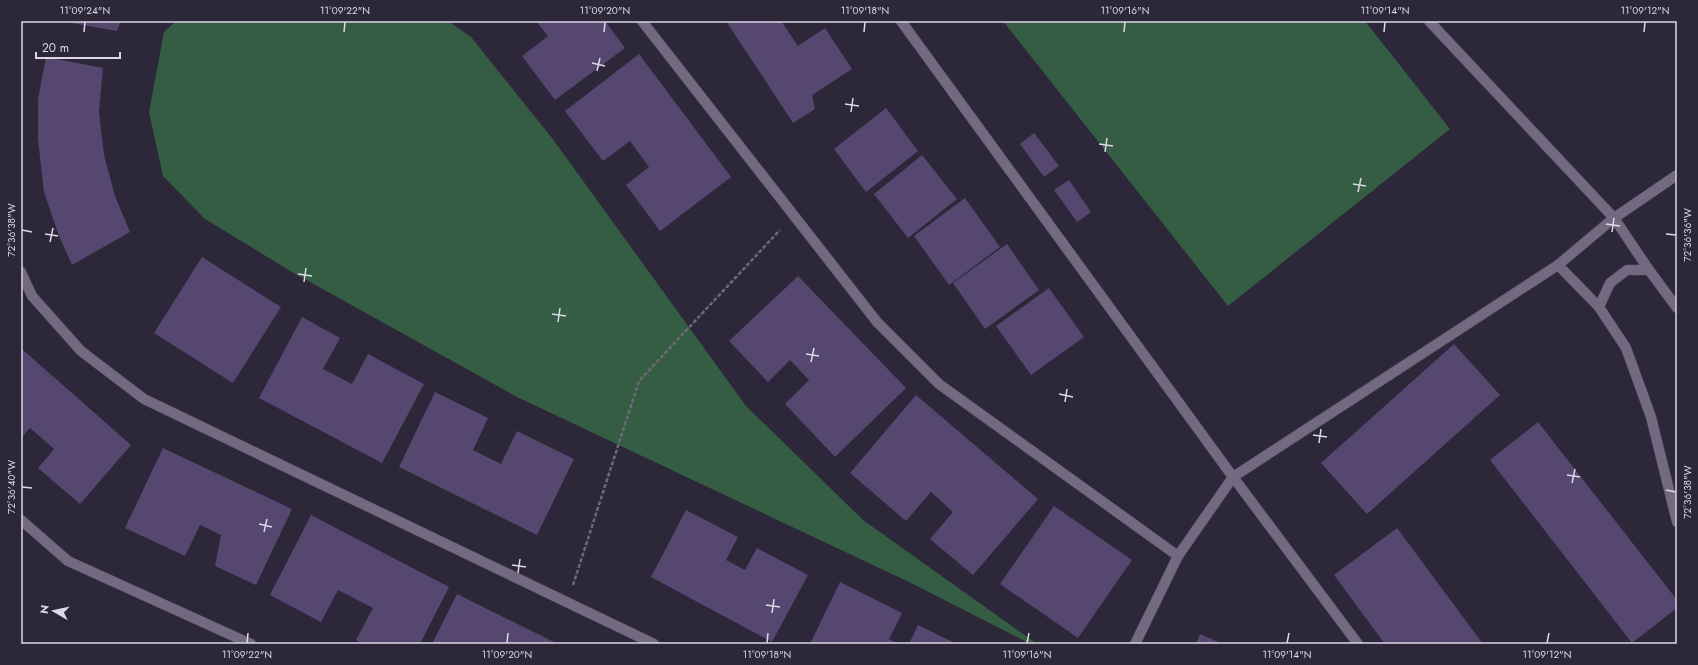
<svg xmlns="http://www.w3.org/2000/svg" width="1698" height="665" font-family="Jost,sans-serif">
<rect width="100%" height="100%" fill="#2d273a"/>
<g fill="#355d44">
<path d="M176,21H448L471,37L552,138L746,406L863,520L1037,644H1031L909,582L517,397L292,272L205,219L163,176L149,112L164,32Z"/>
<path d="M1003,21H1365L1450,129L1228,306Z"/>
</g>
<g fill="#55476f">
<path d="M60,21H121L117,31Z"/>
<path d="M536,21H605L625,48L555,100L522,56L548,36Z"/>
<path d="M726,21H781L798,46L825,28L852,69L812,95L815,109L793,123Z"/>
<path d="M639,54L731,177L660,231L626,185L649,167L630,141L603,161L565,111Z"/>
<path d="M46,57L103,68L99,112L104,155L115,196L130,232L72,265L59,236L44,192L38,139V99Z"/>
<path d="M886,108L918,151L866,192L834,149Z"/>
<path d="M1034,133L1059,166L1044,177L1020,144Z"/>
<path d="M922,155L957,199L908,238L874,194Z"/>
<path d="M1069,180L1091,212L1077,222L1054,190Z"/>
<path d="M965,198L1000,247L949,285L914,236Z"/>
<path d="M1007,244L1039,290L985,329L953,283Z"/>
<path d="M202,257L281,307L233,383L154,333Z"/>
<path d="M798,276L906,388L835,457L785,404L809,380L790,360L768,382L729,341Z"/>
<path d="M1049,288L1084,337L1031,375L996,326Z"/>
<path d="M302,317L340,338L323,369L352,384L368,354L424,384L382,463L259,398Z"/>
<path d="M1454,344L1500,395L1367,514L1321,463Z"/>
<path d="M23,350L131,445L80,504L38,468L54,449L30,428L21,438V353Z"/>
<path d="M435,392L488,418L473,450L501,464L517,431L574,459L537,535L399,467Z"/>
<path d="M916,395L1038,499L973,575L930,539L953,512L931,492L906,521L850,473Z"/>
<path d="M1538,422L1677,600V608L1632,643L1490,460Z"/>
<path d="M163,448L292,509L256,585L215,566L221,535L200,525L185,556L125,528Z"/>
<path d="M1054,506L1132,560L1078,638L1000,584Z"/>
<path d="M686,510L738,537L726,560L745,570L757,548L808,575L772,642L651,577Z"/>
<path d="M311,515L449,587L420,644H363L356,640L373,608L338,590L321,622L270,595Z"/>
<path d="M1397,528L1483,644H1385L1334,575Z"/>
<path d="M840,582L902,613L889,639L898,644H810Z"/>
<path d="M457,594L558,644H432Z"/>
<path d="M918,625L957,644H909Z"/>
<path d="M1200,634L1223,644H1196Z"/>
</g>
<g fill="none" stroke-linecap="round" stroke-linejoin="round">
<g stroke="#494454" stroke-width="11">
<g id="street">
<path d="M642,21L877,322L939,384L1178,556"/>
<path d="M901,21L1233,477L1358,644"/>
<path d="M1429,21L1614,218L1649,270L1677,308"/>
<path d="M1558,265L1599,307L1626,348L1651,417L1677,522"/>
<path d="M21,272L32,296L81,351L144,399L654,644"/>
<path d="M1599,307L1610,283L1627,270H1649"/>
<path d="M21,520L68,561L251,644"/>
<path d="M1135,644L1178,556L1233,477L1558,265L1614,218L1677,175"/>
</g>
</g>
<path stroke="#6e6979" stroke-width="2.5" stroke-dasharray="4 2" stroke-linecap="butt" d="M573,585L639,381L780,230"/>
<use href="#street" stroke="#716a80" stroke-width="10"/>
</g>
<path fill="none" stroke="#dcd8e5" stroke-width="1.5" d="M84,32L85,22M344,32L345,22M604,32L605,22M864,32L865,22M1124,32L1125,22M1384,32L1385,22M1644,32L1645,22M592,63L605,66M597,71L600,58M845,104L859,106M851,112L853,98M1099,144L1113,146M1105,152L1107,138M1353,184L1366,186M1358,192L1361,178M1606,224L1620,226M22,230L32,232M1612,232L1614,218M45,234L58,236M1666,234L1676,235M50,242L53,228M298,274L312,276M304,282L306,268M552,314L566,316M558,322L560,308M806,354L819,356M811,362L814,348M1059,394L1073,397M1065,402L1067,389M1313,435L1327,437M1319,443L1321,429M1567,475L1580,477M1572,483L1575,469M22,487L32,488M1666,490L1676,492M259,524L272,527M264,532L267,519M512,565L526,567M518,573L520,559M766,605L780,607M772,613L774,599M247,643L248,633M507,643L508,633M767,643L768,633M1027,643L1029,633M1287,643L1289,633M1547,643L1549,633"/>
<rect width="1698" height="665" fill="none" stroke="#2d273a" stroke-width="44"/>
<g transform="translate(54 611) rotate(279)" stroke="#2d273a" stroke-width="3" paint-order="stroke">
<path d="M0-3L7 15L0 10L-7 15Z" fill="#dcd8e5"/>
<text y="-6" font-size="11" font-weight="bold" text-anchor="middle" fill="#dcd8e5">N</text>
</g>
<path d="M36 52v6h84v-6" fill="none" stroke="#dcd8e5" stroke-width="2"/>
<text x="42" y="52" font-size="12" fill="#dcd8e5" stroke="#2d273a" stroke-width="3" paint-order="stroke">20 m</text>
<rect x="22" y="22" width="1654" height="621" fill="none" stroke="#dcd8e5" stroke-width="1.5"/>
<g font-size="10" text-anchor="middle" fill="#dcd8e5">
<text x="85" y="14">11°09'24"N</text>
<text x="345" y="14">11°09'22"N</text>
<text x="605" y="14">11°09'20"N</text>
<text x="865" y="14">11°09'18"N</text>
<text x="1125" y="14">11°09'16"N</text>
<text x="1385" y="14">11°09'14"N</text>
<text x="1645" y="14">11°09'12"N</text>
<text transform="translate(11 230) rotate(-90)" y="4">72°36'38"W</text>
<text transform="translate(1687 235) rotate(-90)" y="4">72°36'36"W</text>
<text transform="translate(11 487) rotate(-90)" y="4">72°36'40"W</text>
<text transform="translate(1687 492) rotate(-90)" y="4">72°36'38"W</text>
<text x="247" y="658">11°09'22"N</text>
<text x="507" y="658">11°09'20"N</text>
<text x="767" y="658">11°09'18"N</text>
<text x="1027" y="658">11°09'16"N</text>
<text x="1287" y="658">11°09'14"N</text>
<text x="1547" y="658">11°09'12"N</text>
</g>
</svg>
